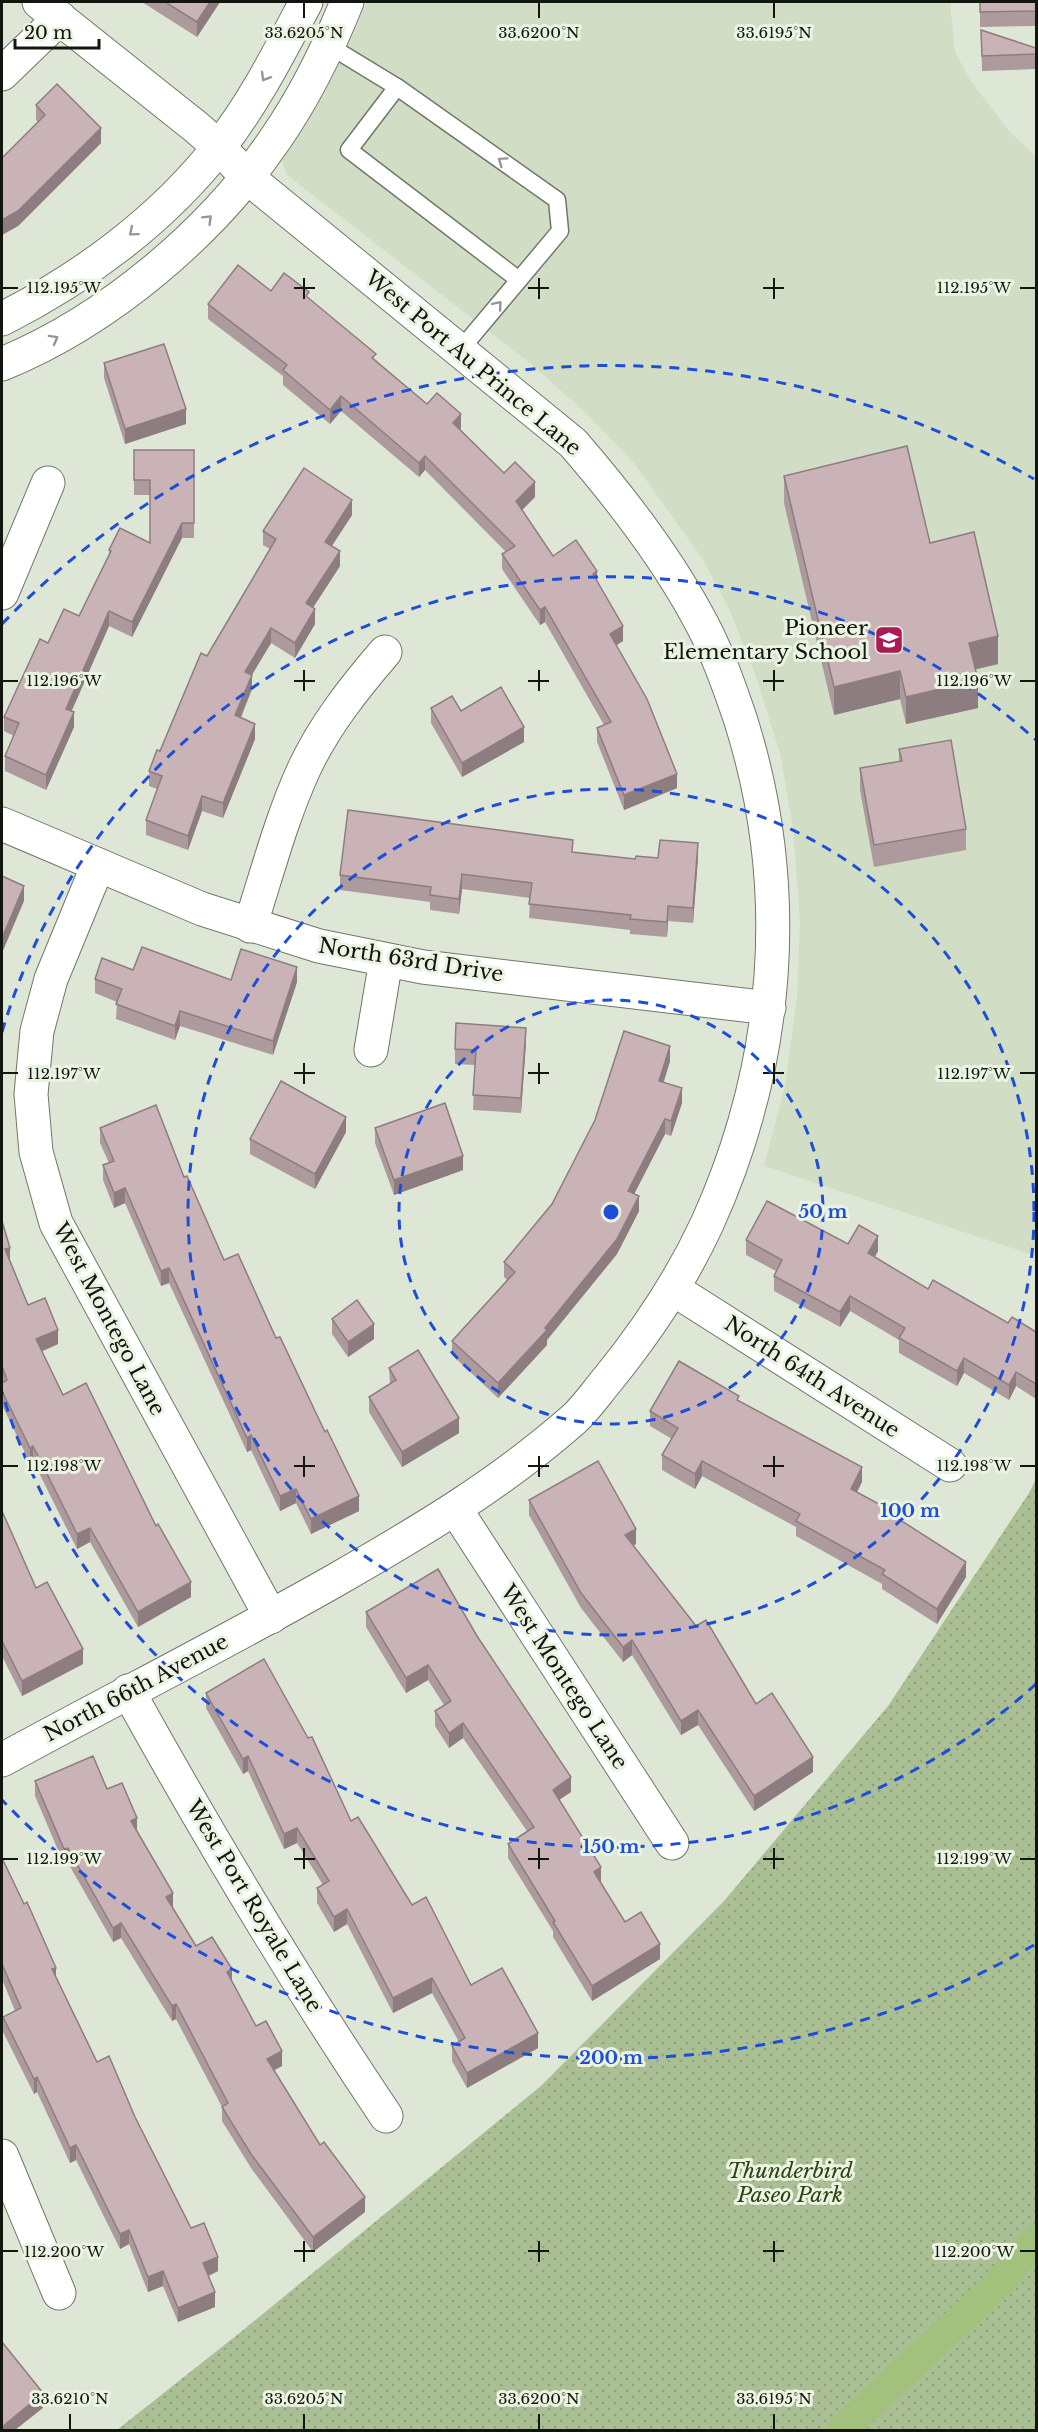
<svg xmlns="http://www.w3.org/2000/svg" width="1038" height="2432" font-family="'Libre Baskerville',serif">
<defs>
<pattern id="grass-dots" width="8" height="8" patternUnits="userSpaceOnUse" patternTransform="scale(1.5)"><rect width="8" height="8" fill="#aabf93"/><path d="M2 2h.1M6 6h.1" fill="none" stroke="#91a37e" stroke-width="1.8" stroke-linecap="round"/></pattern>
</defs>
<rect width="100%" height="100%" fill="#dee7d5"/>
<path fill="#d1ddc4" d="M367,2H950L955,52L970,80L1009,131L1036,157V1256L764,1166L785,1086L797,997L800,921L793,828L780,753L755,674L728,606L702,558L634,463L589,416L531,364L287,175L282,162L283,154L353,35Z"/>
<path fill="url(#grass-dots)" d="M1036,1479V2430H117L242,2331L542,2085L724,1901L888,1706L1029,1493Z"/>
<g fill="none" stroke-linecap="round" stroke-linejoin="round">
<path stroke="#a1c17d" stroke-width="30" d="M842,2430L997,2285L1036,2240"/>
<g stroke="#707868" stroke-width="19">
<g id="service">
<path d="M328,45L397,87L557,200L560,231L461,349"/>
<path d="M397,87L349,150L519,280"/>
</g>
</g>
<g stroke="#707868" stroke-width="35">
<g id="minor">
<path d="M2,74L60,18"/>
<path d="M2,593L48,483"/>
<path d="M2,824L202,909L319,946L423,967L769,1008"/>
<path d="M98,865L51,979L37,1031L31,1094L36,1152L56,1223L271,1617"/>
<path d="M250,926C267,874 281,819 304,769C324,726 354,688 385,652"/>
<path d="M371,1050L386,960"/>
<path d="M673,1289L950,1465"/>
<path d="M456,1510L672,1843"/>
<path d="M128,1691C209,1837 294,1979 386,2116"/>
<path d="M2,1760C112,1700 225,1643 334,1581C421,1531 499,1485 574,1419C587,1407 597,1392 608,1379C647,1331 681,1280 707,1224C780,1063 794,887 740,718C728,683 715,646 696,613C662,551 619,496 573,443L247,177L219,147L196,127L39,2"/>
<path d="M2,2156L59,2293"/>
</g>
</g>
<g stroke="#707868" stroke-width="35">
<g id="tertiary">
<path d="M2,319C83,278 162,220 219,147C254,103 280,51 306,2"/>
<path d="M2,364C107,321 212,233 276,138C305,96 328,49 347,2"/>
</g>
</g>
<use href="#service" stroke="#fff" stroke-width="16"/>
<use href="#minor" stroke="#fff" stroke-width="33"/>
<use href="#tertiary" stroke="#fff" stroke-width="33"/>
</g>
<g fill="#ad9a9d">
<path d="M142,2H220L197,37Z"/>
<path d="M980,2H1036V26L980,27Z"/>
<path d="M981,30L1036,48V69L982,71Z"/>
<path d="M36,105L101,143L18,226L2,235V158L38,122L36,120Z"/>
<path d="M271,291L309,298L376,360L427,404L461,428L460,429L504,473L535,497L522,510L553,556L597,581L623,641L616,645L677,788L624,810L597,742V728L604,725L545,622L540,625L502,569V554L506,552L425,470L419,477L341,411L330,424L283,385V376L208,319V304Z"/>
<path d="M104,363L186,424L125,444L104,378Z"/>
<path d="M134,450H194V538H182L132,637L109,626L71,711L74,727L46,790L5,771V756L14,736L4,731V717L48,643L79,616L109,556V550L150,543V495H134Z"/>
<path d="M784,476L930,543L998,664L976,669L978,708L906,724L900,699L834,715L784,503Z"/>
<path d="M352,515L332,546L340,566L313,608L315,624L295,658L271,643L252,675V689L241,718L255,739L223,818L202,811L188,850L146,835V820L157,789L149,786V771L160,751L207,656L270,549L263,545V531Z"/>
<path d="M431,708L461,711L524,742L462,777L431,723Z"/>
<path d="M899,749L966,829V850L874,867L860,790V768L899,761Z"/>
<path d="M573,852L635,859L658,858H698L693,923L668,921L667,937L630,934V930L529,918L530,898L462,889L459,914L430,910V902L340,890V875Z"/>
<path d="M133,970L231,980L297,982L273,1055L180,1026L175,1040L116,1019L117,1002L95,993V979Z"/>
<path d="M526,1042L521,1113L473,1110L475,1065L455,1064V1049Z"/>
<path d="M670,1061L664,1082L682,1103L671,1136L665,1134L634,1194L639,1211L617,1254L547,1340V1345L498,1398L452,1355V1341L507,1280L504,1277V1262Z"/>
<path d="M100,1128L184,1177L224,1260L276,1338L359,1511L311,1534L296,1503L280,1511L251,1450L247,1452L169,1283L161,1286L125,1203L114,1208L103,1180V1165L109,1163L100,1143Z"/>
<path d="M375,1128L463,1170L394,1195L375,1143Z"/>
<path d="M346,1132L315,1189L250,1154V1139Z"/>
<path d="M2,1221L10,1261L28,1305L58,1344L42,1351L63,1395L191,1597L138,1627L90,1542L77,1549L33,1461L30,1463L2,1405Z"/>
<path d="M746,1240L848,1244L878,1251L875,1257L928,1289L1008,1323L1036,1332V1399L1016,1386L1009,1400L964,1373L957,1386L899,1353V1340L850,1311L840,1327L774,1291V1276L776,1271L746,1255Z"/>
<path d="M332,1319L374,1339L348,1357L332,1334Z"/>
<path d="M389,1368L459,1433L402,1467L369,1412V1397L390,1384Z"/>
<path d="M739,1402L862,1482L857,1492L888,1512L966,1577L937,1624L882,1589V1584L796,1536V1527L702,1476L695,1489L662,1470V1455L672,1439L650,1426V1411Z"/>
<path d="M529,1500L636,1544L633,1546L756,1704L813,1772L754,1811L698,1725L681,1735L632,1655L623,1662L581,1608L529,1515Z"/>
<path d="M2,1511L36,1588L83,1664L22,1696L2,1656Z"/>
<path d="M366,1612L477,1636L571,1792L559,1800L601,1882L625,1922L660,1959L592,2001L553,1937V1931L508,1858V1844L527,1831L463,1738L449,1748L435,1726V1711L444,1705L428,1680L406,1693L366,1627Z"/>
<path d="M206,1693L351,1821L471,1985L538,2048L467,2088L452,2061V2046L459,2042L432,1993L393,2013L347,1924L334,1932L317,1903V1888L323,1885L297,1843L284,1849L248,1771L243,1774L206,1708Z"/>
<path d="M35,1781L107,1789L137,1831L173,1908L196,1946L232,1981L256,2026L282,2066L274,2070L320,2145L365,2212L313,2252L251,2168L222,2121V2107L176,2019L172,2021L121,1938L113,1942L68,1863L64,1864L35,1796Z"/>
<path d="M2,1858L56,1977L97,2062L135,2117L191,2228L218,2271L209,2276L215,2307L178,2322L163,2286L148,2292L129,2244L120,2249L76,2160L70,2163L37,2092L34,2094L3,2032V2017L15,2011L2,1979Z"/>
</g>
<g fill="#8d7d80">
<path d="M210,2H220L197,37V22Z"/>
<path d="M101,128V143L18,226L2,235V220Z"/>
<path d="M341,396V411L330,424V410Z"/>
<path d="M186,409V424L125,444V429Z"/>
<path d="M461,414V428L453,437V423Z"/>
<path d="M425,456V470L419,477V463Z"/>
<path d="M535,482V497L516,516V501Z"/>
<path d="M352,500V515L325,556V542Z"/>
<path d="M182,523V538L132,637V622Z"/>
<path d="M340,551V566L306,618V603Z"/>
<path d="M597,571V586L593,574Z"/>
<path d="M545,607V622L540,625V610Z"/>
<path d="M315,609V624L295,658V643Z"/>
<path d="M109,611V626L66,724V709Z"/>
<path d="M623,626V641L610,649V634Z"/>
<path d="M271,628V643L245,686V672Z"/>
<path d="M998,636V664L969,671V643Z"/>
<path d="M900,671V699L834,715V687Z"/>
<path d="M252,675V689L235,730V715Z"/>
<path d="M978,680V708L906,724V697Z"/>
<path d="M74,712V727L46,790V775Z"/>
<path d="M255,724V739L223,818V803Z"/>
<path d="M524,727V742L462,777V763Z"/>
<path d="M677,774V788L624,810V795Z"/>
<path d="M202,796V811L188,850V836Z"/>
<path d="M698,843V858L693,923V908Z"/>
<path d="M462,874V889L459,914V899Z"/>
<path d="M24,886V901L2,953V938Z"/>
<path d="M668,906V921L667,937V922Z"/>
<path d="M297,967V982L273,1055V1041Z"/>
<path d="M180,1011V1026L175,1040V1026Z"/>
<path d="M526,1028V1042L521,1113V1098Z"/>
<path d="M670,1046V1061L659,1095V1081Z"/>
<path d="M682,1088V1103L671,1136V1121Z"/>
<path d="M346,1117V1132L315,1189V1174Z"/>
<path d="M665,1119V1134L628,1206V1191Z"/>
<path d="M463,1156V1170L394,1195V1180Z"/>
<path d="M125,1188V1203L114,1208V1193Z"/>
<path d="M639,1196V1211L617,1254L547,1340V1345L498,1398V1383L545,1328Z"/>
<path d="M878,1236V1251L868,1268V1253Z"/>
<path d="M10,1248V1263L5,1249Z"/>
<path d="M169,1268V1283L161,1286V1271Z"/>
<path d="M850,1296V1311L840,1327V1312Z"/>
<path d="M374,1324V1339L348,1357V1342Z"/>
<path d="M58,1330V1344L36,1354V1339Z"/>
<path d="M964,1358V1373L957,1386V1371Z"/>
<path d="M1016,1372V1386L1009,1400V1385Z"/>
<path d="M459,1418V1433L402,1467V1452Z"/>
<path d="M251,1435V1450L247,1452V1438Z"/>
<path d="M33,1446V1461L30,1463V1448Z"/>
<path d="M702,1461V1476L695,1489V1474Z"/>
<path d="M862,1467V1482L851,1503V1489Z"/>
<path d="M296,1489V1503L280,1511V1496Z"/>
<path d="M359,1496V1511L311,1534V1519Z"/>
<path d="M90,1528V1542L77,1549V1534Z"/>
<path d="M636,1529V1544L625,1550V1535Z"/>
<path d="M966,1562V1577L937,1624V1609Z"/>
<path d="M191,1582V1597L138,1627V1612Z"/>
<path d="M632,1640V1655L623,1662V1647Z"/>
<path d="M83,1649V1664L22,1696V1681Z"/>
<path d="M428,1665V1680L406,1693V1678Z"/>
<path d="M698,1710V1725L681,1735V1721Z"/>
<path d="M463,1723V1738L449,1748V1733Z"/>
<path d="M248,1756V1771L243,1774V1759Z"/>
<path d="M813,1757V1772L754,1811V1796Z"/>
<path d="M571,1777V1792L553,1804V1790Z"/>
<path d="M137,1818V1833L131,1821Z"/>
<path d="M297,1828V1843L284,1849V1834Z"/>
<path d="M68,1848V1863L64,1864V1849Z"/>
<path d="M601,1867V1882L594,1872Z"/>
<path d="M173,1893V1908L166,1897Z"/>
<path d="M347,1909V1924L334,1932V1917Z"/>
<path d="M121,1923V1938L113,1942V1928Z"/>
<path d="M660,1944V1959L592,2001V1986Z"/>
<path d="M56,1968V1982L52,1969Z"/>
<path d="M232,1969V1984L227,1972Z"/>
<path d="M432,1978V1993L393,2013V1998Z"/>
<path d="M176,2004V2019L172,2021V2006Z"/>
<path d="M538,2033V2048L467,2088V2073Z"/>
<path d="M282,2051V2066L267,2074V2059Z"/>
<path d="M37,2077V2092L34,2094V2079Z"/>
<path d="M76,2145V2160L70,2163V2148Z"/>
<path d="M365,2197V2212L313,2252V2237Z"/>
<path d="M129,2230V2244L120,2249V2234Z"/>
<path d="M218,2257V2271L203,2278V2263Z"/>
<path d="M163,2271V2286L148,2292V2277Z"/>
<path d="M215,2292V2307L178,2322V2308Z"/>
<path d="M43,2393V2408L15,2430H2V2427Z"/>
</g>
<g fill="#c9b3b7" stroke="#8d7d80" stroke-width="1.5">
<path d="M165,2H210L197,22Z"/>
<path d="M980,2H1036V11L980,12Z"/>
<path d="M981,30L1036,48V54L982,56Z"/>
<path d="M57,84L101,128L18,211L2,220V158L45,115L36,105Z"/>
<path d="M238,265L271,291L284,273L309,292L306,296L376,354L372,358L427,404L437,393L461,414L453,423L504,473L515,462L535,482L516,501L553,556L576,540L597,571L593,574L623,626L610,634L647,699L677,774L624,795L597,728L611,722L545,607L540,610L502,554L515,546L425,456L419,463L341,396L330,410L283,370L287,365L208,304Z"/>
<path d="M164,344L186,409L125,429L104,363Z"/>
<path d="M907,446L930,543L974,532L998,636L969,643L978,680L906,697L900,671L834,687L784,476Z"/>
<path d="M134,450H194V523H182L132,622L109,611L66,709L74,712L46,775L5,756L19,723L4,717L40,639L48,643L64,609L79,616L111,551L109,550L120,528L150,543V480H134Z"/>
<path d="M304,468L352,500L325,542L340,551L306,603L315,609L295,643L271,628L245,672L252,675L235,715L255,724L223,803L202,796L188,836L146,820L162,776L149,771L157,750L160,751L201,653L207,656L276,539L263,531Z"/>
<path d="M501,687L524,727L462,763L431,708L452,696L461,711Z"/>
<path d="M951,740L966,829L874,845L860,768L902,761L899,749Z"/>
<path d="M348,810L573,840L572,852L635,859L636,856L658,858L660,840L698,843L693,908L668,906L667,922L630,919L631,915L529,904L532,883L462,874L459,899L430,895L431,887L340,875Z"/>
<path d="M2,876L24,886L2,938Z"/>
<path d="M142,947L231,980L241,949L297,967L273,1041L180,1011L175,1026L116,1004L122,989L95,979L102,958L133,970Z"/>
<path d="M456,1023L526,1028L521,1098L473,1095L476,1050L455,1049Z"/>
<path d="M624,1031L670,1046L659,1081L682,1088L671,1121L665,1119L628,1191L639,1196L617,1239L545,1328L547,1330L498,1383L452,1341L515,1272L504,1262L552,1204L595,1120Z"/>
<path d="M281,1081L346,1117L315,1174L250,1139Z"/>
<path d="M445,1103L463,1156L394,1180L375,1128Z"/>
<path d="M156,1105L184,1177L187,1176L224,1260L238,1254L276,1338L280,1337L325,1432L327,1430L359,1496L311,1519L296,1489L280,1496L251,1435L247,1438L169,1268L161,1271L125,1188L114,1193L103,1165L114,1161L100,1128Z"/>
<path d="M767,1201L848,1244L859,1225L878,1236L868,1253L928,1289L933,1280L1008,1323L1012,1317L1036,1332V1384L1016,1372L1009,1385L964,1358L957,1371L899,1338L905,1328L850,1296L840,1312L774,1276L782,1260L746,1240Z"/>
<path d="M2,1221L10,1248L5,1249L28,1305L45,1298L58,1330L36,1339L63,1395L86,1383L156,1526L158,1524L191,1582L138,1612L90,1528L77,1534L33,1446L30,1448L2,1391V1383L7,1380L2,1366Z"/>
<path d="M357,1300L374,1324L348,1342L332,1319Z"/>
<path d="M418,1350L459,1418L402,1452L369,1397L396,1380L389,1368Z"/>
<path d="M679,1361L739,1396L737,1400L862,1467L851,1489L888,1509L886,1511L966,1562L937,1609L882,1574L885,1570L796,1521L800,1514L702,1461L695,1474L662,1455L678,1428L650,1411Z"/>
<path d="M598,1461L636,1529L625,1535L696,1626L706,1620L756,1704L772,1693L813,1757L754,1796L698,1710L681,1721L632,1640L623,1647L581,1593L529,1500Z"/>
<path d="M2,1511L36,1588L47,1582L83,1649L22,1681L2,1641Z"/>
<path d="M438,1569L477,1636L571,1777L553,1790L601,1867L594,1872L625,1922L641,1912L660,1944L592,1986L553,1922L555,1921L508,1844L534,1827L463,1723L449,1733L435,1711L451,1701L428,1665L406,1678L366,1612Z"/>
<path d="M264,1659L308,1738L312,1737L351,1821L358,1817L412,1905L426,1897L471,1985L502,1968L538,2033L467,2073L452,2046L465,2038L432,1978L393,1998L347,1909L334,1917L317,1888L329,1881L297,1828L284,1834L248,1756L243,1759L206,1693Z"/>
<path d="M93,1756L107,1789L122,1783L137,1818L131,1821L173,1893L166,1897L196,1946L212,1937L232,1969L227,1972L256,2026L266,2021L282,2051L267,2059L320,2145L324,2142L365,2197L313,2237L251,2154L222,2107L228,2103L176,2004L172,2006L121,1923L113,1928L68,1848L64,1849L35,1781Z"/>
<path d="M2,1858L24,1904L27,1902L56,1968L52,1969L97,2062L109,2056L135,2117L191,2228L204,2223L218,2257L203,2263L215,2292L178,2308L163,2271L148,2277L129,2230L120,2234L76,2145L70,2148L37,2077L34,2079L3,2017L21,2008L2,1964Z"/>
<path d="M2,2342L43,2393L2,2427Z"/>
</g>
<defs><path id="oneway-chevron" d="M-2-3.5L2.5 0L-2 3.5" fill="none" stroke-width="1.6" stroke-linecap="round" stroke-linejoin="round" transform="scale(1.5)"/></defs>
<g stroke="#959693">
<use href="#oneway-chevron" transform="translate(265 77) rotate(121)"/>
<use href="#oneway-chevron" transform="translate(502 161) rotate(-145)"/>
<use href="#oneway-chevron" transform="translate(208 219) rotate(-45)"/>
<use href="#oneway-chevron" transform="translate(133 232) rotate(140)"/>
<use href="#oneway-chevron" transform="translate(498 305) rotate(-50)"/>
<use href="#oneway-chevron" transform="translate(54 339) rotate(-29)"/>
</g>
<path fill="none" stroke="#13160f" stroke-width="2" d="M304,3V18M539,3V18M774,3V18M304,278V299M539,278V299M774,278V299M3,288H18M294,288H315M528,288H549M763,288H784M1020,288H1035M304,670V691M539,670V691M774,670V691M3,681H18M294,681H315M528,681H549M763,681H784M1020,681H1035M304,1063V1084M539,1063V1084M774,1063V1084M3,1073H18M294,1073H315M528,1073H549M763,1073H784M1020,1073H1035M304,1456V1477M539,1456V1477M774,1456V1477M3,1466H18M294,1466H315M528,1466H549M763,1466H784M1020,1466H1035M304,1848V1869M539,1848V1869M774,1848V1869M3,1859H18M294,1859H315M528,1859H549M763,1859H784M1020,1859H1035M304,2241V2262M539,2241V2262M774,2241V2262M3,2251H18M294,2251H315M528,2251H549M763,2251H784M1020,2251H1035M70,2414V2429M304,2414V2429M539,2414V2429M774,2414V2429"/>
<g fill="none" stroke="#1d4ed8" stroke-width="3" stroke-dasharray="10 8">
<circle cx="611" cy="1212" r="212"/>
<circle cx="611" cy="1212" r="423"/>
<path d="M1036 1684A635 635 0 0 1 2 1392M2 1032A635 635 0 0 1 1036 740"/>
<path d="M1034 1945A846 846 0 0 1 2 1800M2 624A846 846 0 0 1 1034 479"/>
</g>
<defs>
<g id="school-square" transform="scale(1.5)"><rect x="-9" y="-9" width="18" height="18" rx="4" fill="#ab1a53" stroke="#ebf4e2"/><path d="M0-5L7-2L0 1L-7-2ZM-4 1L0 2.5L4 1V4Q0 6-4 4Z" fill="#fff"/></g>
</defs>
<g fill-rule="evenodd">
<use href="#school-square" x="889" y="640"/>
</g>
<g text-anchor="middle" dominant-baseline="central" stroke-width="6" stroke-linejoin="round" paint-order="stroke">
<g font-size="21" fill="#13160f" stroke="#ebf4e2">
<text transform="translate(473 363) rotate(40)">West Port Au Prince Lane</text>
<text transform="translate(411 960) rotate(9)">North 63rd Drive</text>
<text transform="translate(109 1319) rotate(62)">West Montego Lane</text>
<text transform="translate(812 1377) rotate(33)">North 64th Avenue</text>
<text transform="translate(564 1677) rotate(57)">West Montego Lane</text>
<text transform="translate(136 1688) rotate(-28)">North 66th Avenue</text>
<text transform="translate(254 1906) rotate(59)">West Port Royale Lane</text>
</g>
<g font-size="21" fill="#13160f" stroke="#ebf4e2" text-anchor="end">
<text x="868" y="628">Pioneer<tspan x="868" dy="24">Elementary School</tspan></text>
</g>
<g font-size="21" font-style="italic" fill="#2f4212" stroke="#ebf4e2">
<text x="790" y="2171">Thunderbird<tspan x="790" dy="24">Paseo Park</tspan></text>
</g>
</g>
<g font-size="15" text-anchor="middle" fill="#13160f" stroke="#ebf4e2" stroke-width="6" stroke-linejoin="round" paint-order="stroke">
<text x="304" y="38">33.6205°N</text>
<text x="539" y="38">33.6200°N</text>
<text x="774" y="38">33.6195°N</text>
<text x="974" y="293">112.195°W</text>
<text x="64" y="293">112.195°W</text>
<text x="974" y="686">112.196°W</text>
<text x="64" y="686">112.196°W</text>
<text x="974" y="1079">112.197°W</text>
<text x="64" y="1079">112.197°W</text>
<text x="974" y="1471">112.198°W</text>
<text x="64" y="1471">112.198°W</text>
<text x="974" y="1864">112.199°W</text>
<text x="64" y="1864">112.199°W</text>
<text x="64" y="2257">112.200°W</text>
<text x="974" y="2257">112.200°W</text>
<text x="70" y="2404">33.6210°N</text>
<text x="304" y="2404">33.6205°N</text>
<text x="539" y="2404">33.6200°N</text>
<text x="774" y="2404">33.6195°N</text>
</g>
<circle cx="611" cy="1212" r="9" fill="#1d4ed8" stroke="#ebf4e2" stroke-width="3"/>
<g font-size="18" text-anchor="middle" font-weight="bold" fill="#1d4ed8" stroke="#ebf4e2" stroke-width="6" stroke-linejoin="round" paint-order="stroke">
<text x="823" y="1218">50 m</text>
<text x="910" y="1517">100 m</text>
<text x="611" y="1853">150 m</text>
<text x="611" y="2064">200 m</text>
</g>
<rect width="1038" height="2432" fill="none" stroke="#13160f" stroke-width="6"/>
<path d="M15 39v9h84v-9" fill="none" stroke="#13160f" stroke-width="3"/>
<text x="24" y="39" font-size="18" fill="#13160f" stroke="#ebf4e2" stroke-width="4.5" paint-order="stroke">20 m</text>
</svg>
